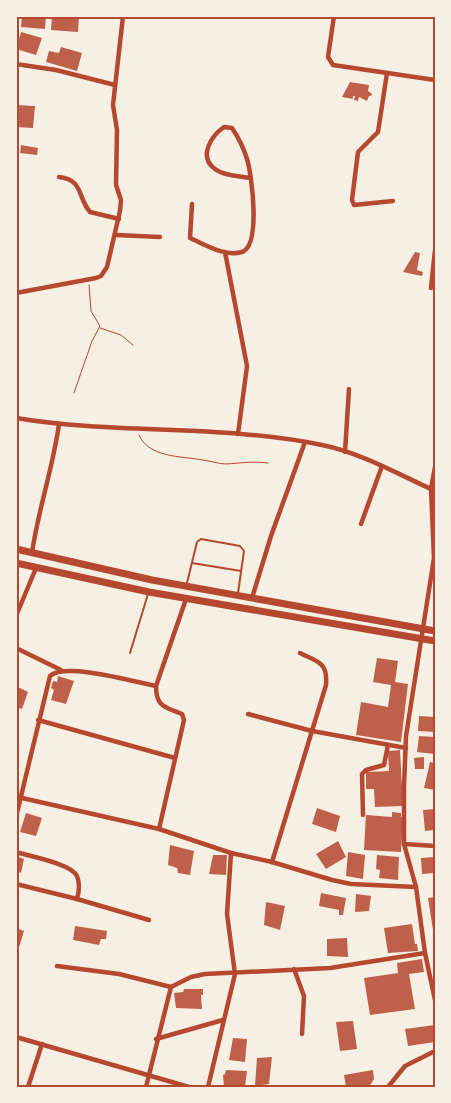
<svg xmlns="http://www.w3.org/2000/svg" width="451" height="1103" font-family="Overpass,sans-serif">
<rect width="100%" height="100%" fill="#f6efe4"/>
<g fill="#bf614a">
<path d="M22,16H46L45,29L21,27Z"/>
<path d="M52,16H79L78,32L51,30Z"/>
<path d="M21,32L42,38L36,55L16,49Z"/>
<path d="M61,47L82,53L77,71L46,62L49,51L59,53Z"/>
<path d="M350,82L369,85L368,91L372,94L371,96H369L367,101L359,97L358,101L354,100L355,96H353V99L342,97Z"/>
<path d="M16,105L35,106L33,128L16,127Z"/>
<path d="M21,145L38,148L37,155L20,153Z"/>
<path d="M415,252L420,253L417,270L423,272L422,276L403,272Z"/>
<path d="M377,658L398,661L395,682L408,684L401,742L356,735L361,702L388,707L391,685L373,682Z"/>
<path d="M58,676L74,681L66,704L51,700L54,690L51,688L53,681L57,682Z"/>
<path d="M16,686L28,692L22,709L16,707Z"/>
<path d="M419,716L435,717V732L418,731Z"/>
<path d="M419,736L435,737V754L417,752Z"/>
<path d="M400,750L403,806L375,807L374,789H366V772L389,771L388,751Z"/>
<path d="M424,757V769H415L414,758Z"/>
<path d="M430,762L435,763V790L424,788Z"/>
<path d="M317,808L340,816L336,832L312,824Z"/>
<path d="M435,809V830L425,831L423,810Z"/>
<path d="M392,812L401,813V817H403L401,852L364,850L366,815L392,817Z"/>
<path d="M26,813L42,818L36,836L20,832Z"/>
<path d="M338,841L346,857L326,869L316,854Z"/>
<path d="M170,845L194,851L190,875L178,873L177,868L168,865Z"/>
<path d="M348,852L365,855L363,879L346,876Z"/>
<path d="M213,855H227L226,875L209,874Z"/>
<path d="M377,855L399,857L398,880L379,878L380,870L376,869Z"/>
<path d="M16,856L24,859L21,873L16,871Z"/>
<path d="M435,857V873L422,874L421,858Z"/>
<path d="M321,893L346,898L343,915H339V910L319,906Z"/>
<path d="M356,894L371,896L369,911L355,912Z"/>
<path d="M435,897V930H433L428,898Z"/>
<path d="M266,902L285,906L280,930L264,925Z"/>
<path d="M412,924L415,944H417L418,951L388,953L384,928Z"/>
<path d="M75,926L107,931L106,939H101L99,945L73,940Z"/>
<path d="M16,928L24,931L17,954H16Z"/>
<path d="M347,938L348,957L327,956V939Z"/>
<path d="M422,959L424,972L409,974L415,1009L370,1015L364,978L398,973L397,963Z"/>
<path d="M184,989H203V995H201L202,1009L176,1008L174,993L183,992Z"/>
<path d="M353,1021L357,1049L340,1051L336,1022Z"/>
<path d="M435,1025V1042L408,1046L405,1029Z"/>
<path d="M233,1038L247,1039L245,1062L229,1060Z"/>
<path d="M272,1057L269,1084L255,1086L257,1058Z"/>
<path d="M226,1070L247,1071L245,1087H224L223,1075L225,1074Z"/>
<path d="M373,1070L374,1079L369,1087H346L344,1075Z"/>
</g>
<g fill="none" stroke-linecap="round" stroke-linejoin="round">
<g stroke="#b5482f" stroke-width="1">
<path d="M100,328L121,335L133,345"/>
<path d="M74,393L92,341L100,326L91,311L89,285"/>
<path d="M139,435C149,458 181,456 203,460C211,461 219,464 226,464C242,463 252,461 268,463"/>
</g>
<g stroke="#b5482f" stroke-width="2">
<path d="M192,563L241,571"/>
<path d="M187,583L197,542L201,539L240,546L244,551L238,593"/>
<path d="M130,653L148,594"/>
</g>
<g stroke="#b5482f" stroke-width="4.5">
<path d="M334,16L328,57L333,65L435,80"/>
<path d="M16,64L56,70L115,85"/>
<path d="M387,73L378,132L358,152L352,200L354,205L393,201"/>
<path d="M59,177C84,180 77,197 90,212L119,219"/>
<path d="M192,204L190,238C206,245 225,257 242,252C261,246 252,175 247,159C244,149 238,137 232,128L224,127C211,136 198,157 215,169C224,176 239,176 250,178"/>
<path d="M116,235L160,237"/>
<path d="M225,252L247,366L238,434"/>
<path d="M431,288L435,250"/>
<path d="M16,293L96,278L101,276L107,267L120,211L121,200L116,185L117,130L113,105L123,16"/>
<path d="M16,418C118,435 222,424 322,445C361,453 396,473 431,489"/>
<path d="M345,452L349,389"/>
<path d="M435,467L431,489L434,558L406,736L404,787V844L416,887L425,953L435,1000"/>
<path d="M361,524L382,466"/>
<path d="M32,553C38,510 53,468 59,424"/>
<path d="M252,598L271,536L305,442"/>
<path d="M16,616L36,568"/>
<path d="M16,648L61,670"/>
<path d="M248,714L312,731L406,748"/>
<path d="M38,720L175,758"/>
<path d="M22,798L159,829L231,853L272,862L332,880L351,884L416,887"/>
<path d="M363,815L362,774L366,770L384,765L388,745"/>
<path d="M16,817L50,676C66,662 135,682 156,686"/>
<path d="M159,829L184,720L182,714C165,707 156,707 156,686L186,599"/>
<path d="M404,844L435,846"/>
<path d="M16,852C29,856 72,864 77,876C80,883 79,892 77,899L149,920"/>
<path d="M272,862L326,685C328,662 318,662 300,653"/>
<path d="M16,884L77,899"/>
<path d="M57,966L119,974L171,987L191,977L205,974L330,968L425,953"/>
<path d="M294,969L304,996L302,1034"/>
<path d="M16,1037L189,1087"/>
<path d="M156,1039L223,1020"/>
<path d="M28,1087L42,1044"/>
<path d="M146,1087L171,987"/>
<path d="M208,1087L235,974L227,914L231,853"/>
<path d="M388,1087L405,1066L435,1051"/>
</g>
<g stroke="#b5482f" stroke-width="7">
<path d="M16,549L152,580L435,631"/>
<path d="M16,563L149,592L435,641"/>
</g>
</g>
<rect width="451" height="1103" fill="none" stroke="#f6efe4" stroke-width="35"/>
<rect x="18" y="18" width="416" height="1068" fill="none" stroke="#b5482f" stroke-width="2"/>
</svg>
